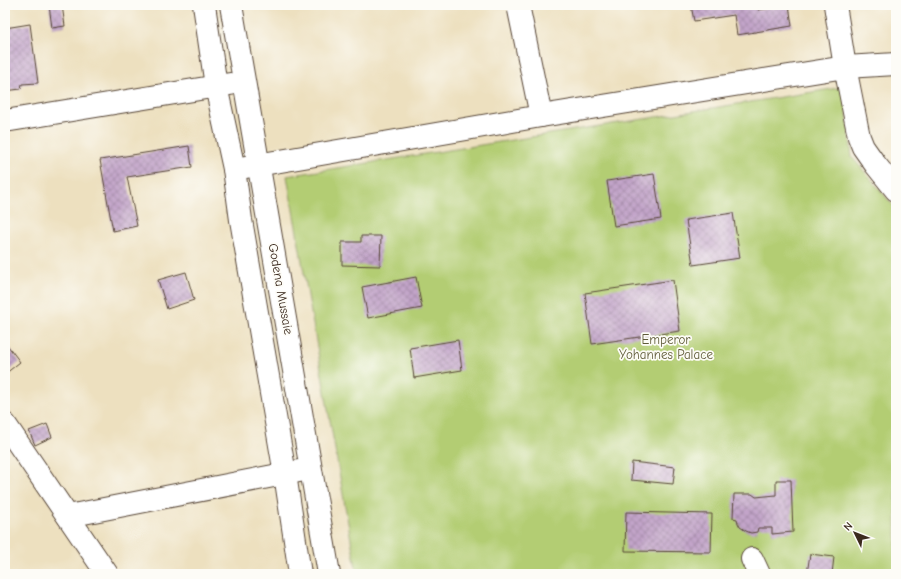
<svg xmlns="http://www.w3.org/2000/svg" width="901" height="579" font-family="'Comic Neue',sans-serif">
<defs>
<pattern id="building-cross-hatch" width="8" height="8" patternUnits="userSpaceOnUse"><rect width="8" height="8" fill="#c2a4c9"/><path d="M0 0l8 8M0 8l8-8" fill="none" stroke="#9f86a3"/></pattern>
</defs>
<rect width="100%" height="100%" fill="#fdfcf7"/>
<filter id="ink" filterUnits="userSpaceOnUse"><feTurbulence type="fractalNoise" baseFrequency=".025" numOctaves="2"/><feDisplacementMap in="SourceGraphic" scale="8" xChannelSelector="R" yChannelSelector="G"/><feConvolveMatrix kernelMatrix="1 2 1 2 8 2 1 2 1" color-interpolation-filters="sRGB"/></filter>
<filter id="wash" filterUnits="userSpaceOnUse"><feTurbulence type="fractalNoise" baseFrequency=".012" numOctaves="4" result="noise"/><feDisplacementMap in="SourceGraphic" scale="16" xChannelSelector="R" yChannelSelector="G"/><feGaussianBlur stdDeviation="0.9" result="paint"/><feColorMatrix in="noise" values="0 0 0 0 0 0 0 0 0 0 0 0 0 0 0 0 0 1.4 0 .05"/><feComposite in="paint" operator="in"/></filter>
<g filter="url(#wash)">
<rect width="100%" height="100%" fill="#ede0bf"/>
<path fill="#b3cd73" stroke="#777c48" d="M844,87L852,157L896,209V574H357L287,176Z"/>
<g id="blocks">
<g fill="url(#building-cross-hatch)">
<path d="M49,5H62L65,26L52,28Z"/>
<path d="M691,5H757L758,10L789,5L792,26L737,35L734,15L694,21Z"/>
<path d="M30,24L38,83L22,84L21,89L5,91V28Z"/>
<path d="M189,146L192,167L127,177L137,226L113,231L100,160Z"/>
<path d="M654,174L661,219L614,226L607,181Z"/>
<path d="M733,213L740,258L693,265L686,220Z"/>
<path d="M361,236H381L380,266L342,265V242H361Z"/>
<path d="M186,272L194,300L167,309L158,280Z"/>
<path d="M416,277L422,308L368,318L362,287Z"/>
<path d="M673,280L680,331L592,344L585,293Z"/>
<path d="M458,340L462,370L414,378L410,348Z"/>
<path d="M5,342L20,362L5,374Z"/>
<path d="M47,424L52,437L35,445L29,431Z"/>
<path d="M632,462L675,467L673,484L631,480Z"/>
<path d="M776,480H791L793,532L772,534V528H758L757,532L751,533L746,531L740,527L738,523L737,519L733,518L734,494H752L756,497L776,495Z"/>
<path d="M626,512L712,514L711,552L625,551Z"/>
<path d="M810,554L834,557L832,574H807Z"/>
</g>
</g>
</g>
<g filter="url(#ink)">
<use href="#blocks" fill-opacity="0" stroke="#564536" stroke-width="1"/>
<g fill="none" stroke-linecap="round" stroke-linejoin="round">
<g stroke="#564536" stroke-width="24">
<g id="minor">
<path d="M204,5L216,86L234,169L241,220L285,474L300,574"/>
<path d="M231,5L329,574"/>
<path d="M518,5L541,116"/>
<path d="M835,5L845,67L859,137L863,147L875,164L896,190"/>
<path d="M5,121L230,84"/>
<path d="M234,169L541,116L845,67L896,64"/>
<path d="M5,424L107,574"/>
<path d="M68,516L299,471"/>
<path d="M752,559L759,574"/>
</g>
</g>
<use href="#minor" stroke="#fff" stroke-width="22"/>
</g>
</g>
<g text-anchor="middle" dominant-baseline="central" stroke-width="3.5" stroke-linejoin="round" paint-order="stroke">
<g font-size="13" fill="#3b2a1e" stroke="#fdfcf7">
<text transform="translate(281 289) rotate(80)">Godena Mussaie</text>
</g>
<g font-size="13" fill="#5f5b38" stroke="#fdfcf7">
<text x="666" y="339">Emperor<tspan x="666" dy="15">Yohannes Palace</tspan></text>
</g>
</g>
<rect width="901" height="579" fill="none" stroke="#fdfcf7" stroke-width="20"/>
<g transform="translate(855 533) rotate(313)" stroke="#fdfcf7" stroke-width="3" paint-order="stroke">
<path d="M0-3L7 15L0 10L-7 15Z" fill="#3b2a1e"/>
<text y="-6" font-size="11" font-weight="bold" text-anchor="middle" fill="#3b2a1e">N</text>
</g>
</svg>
